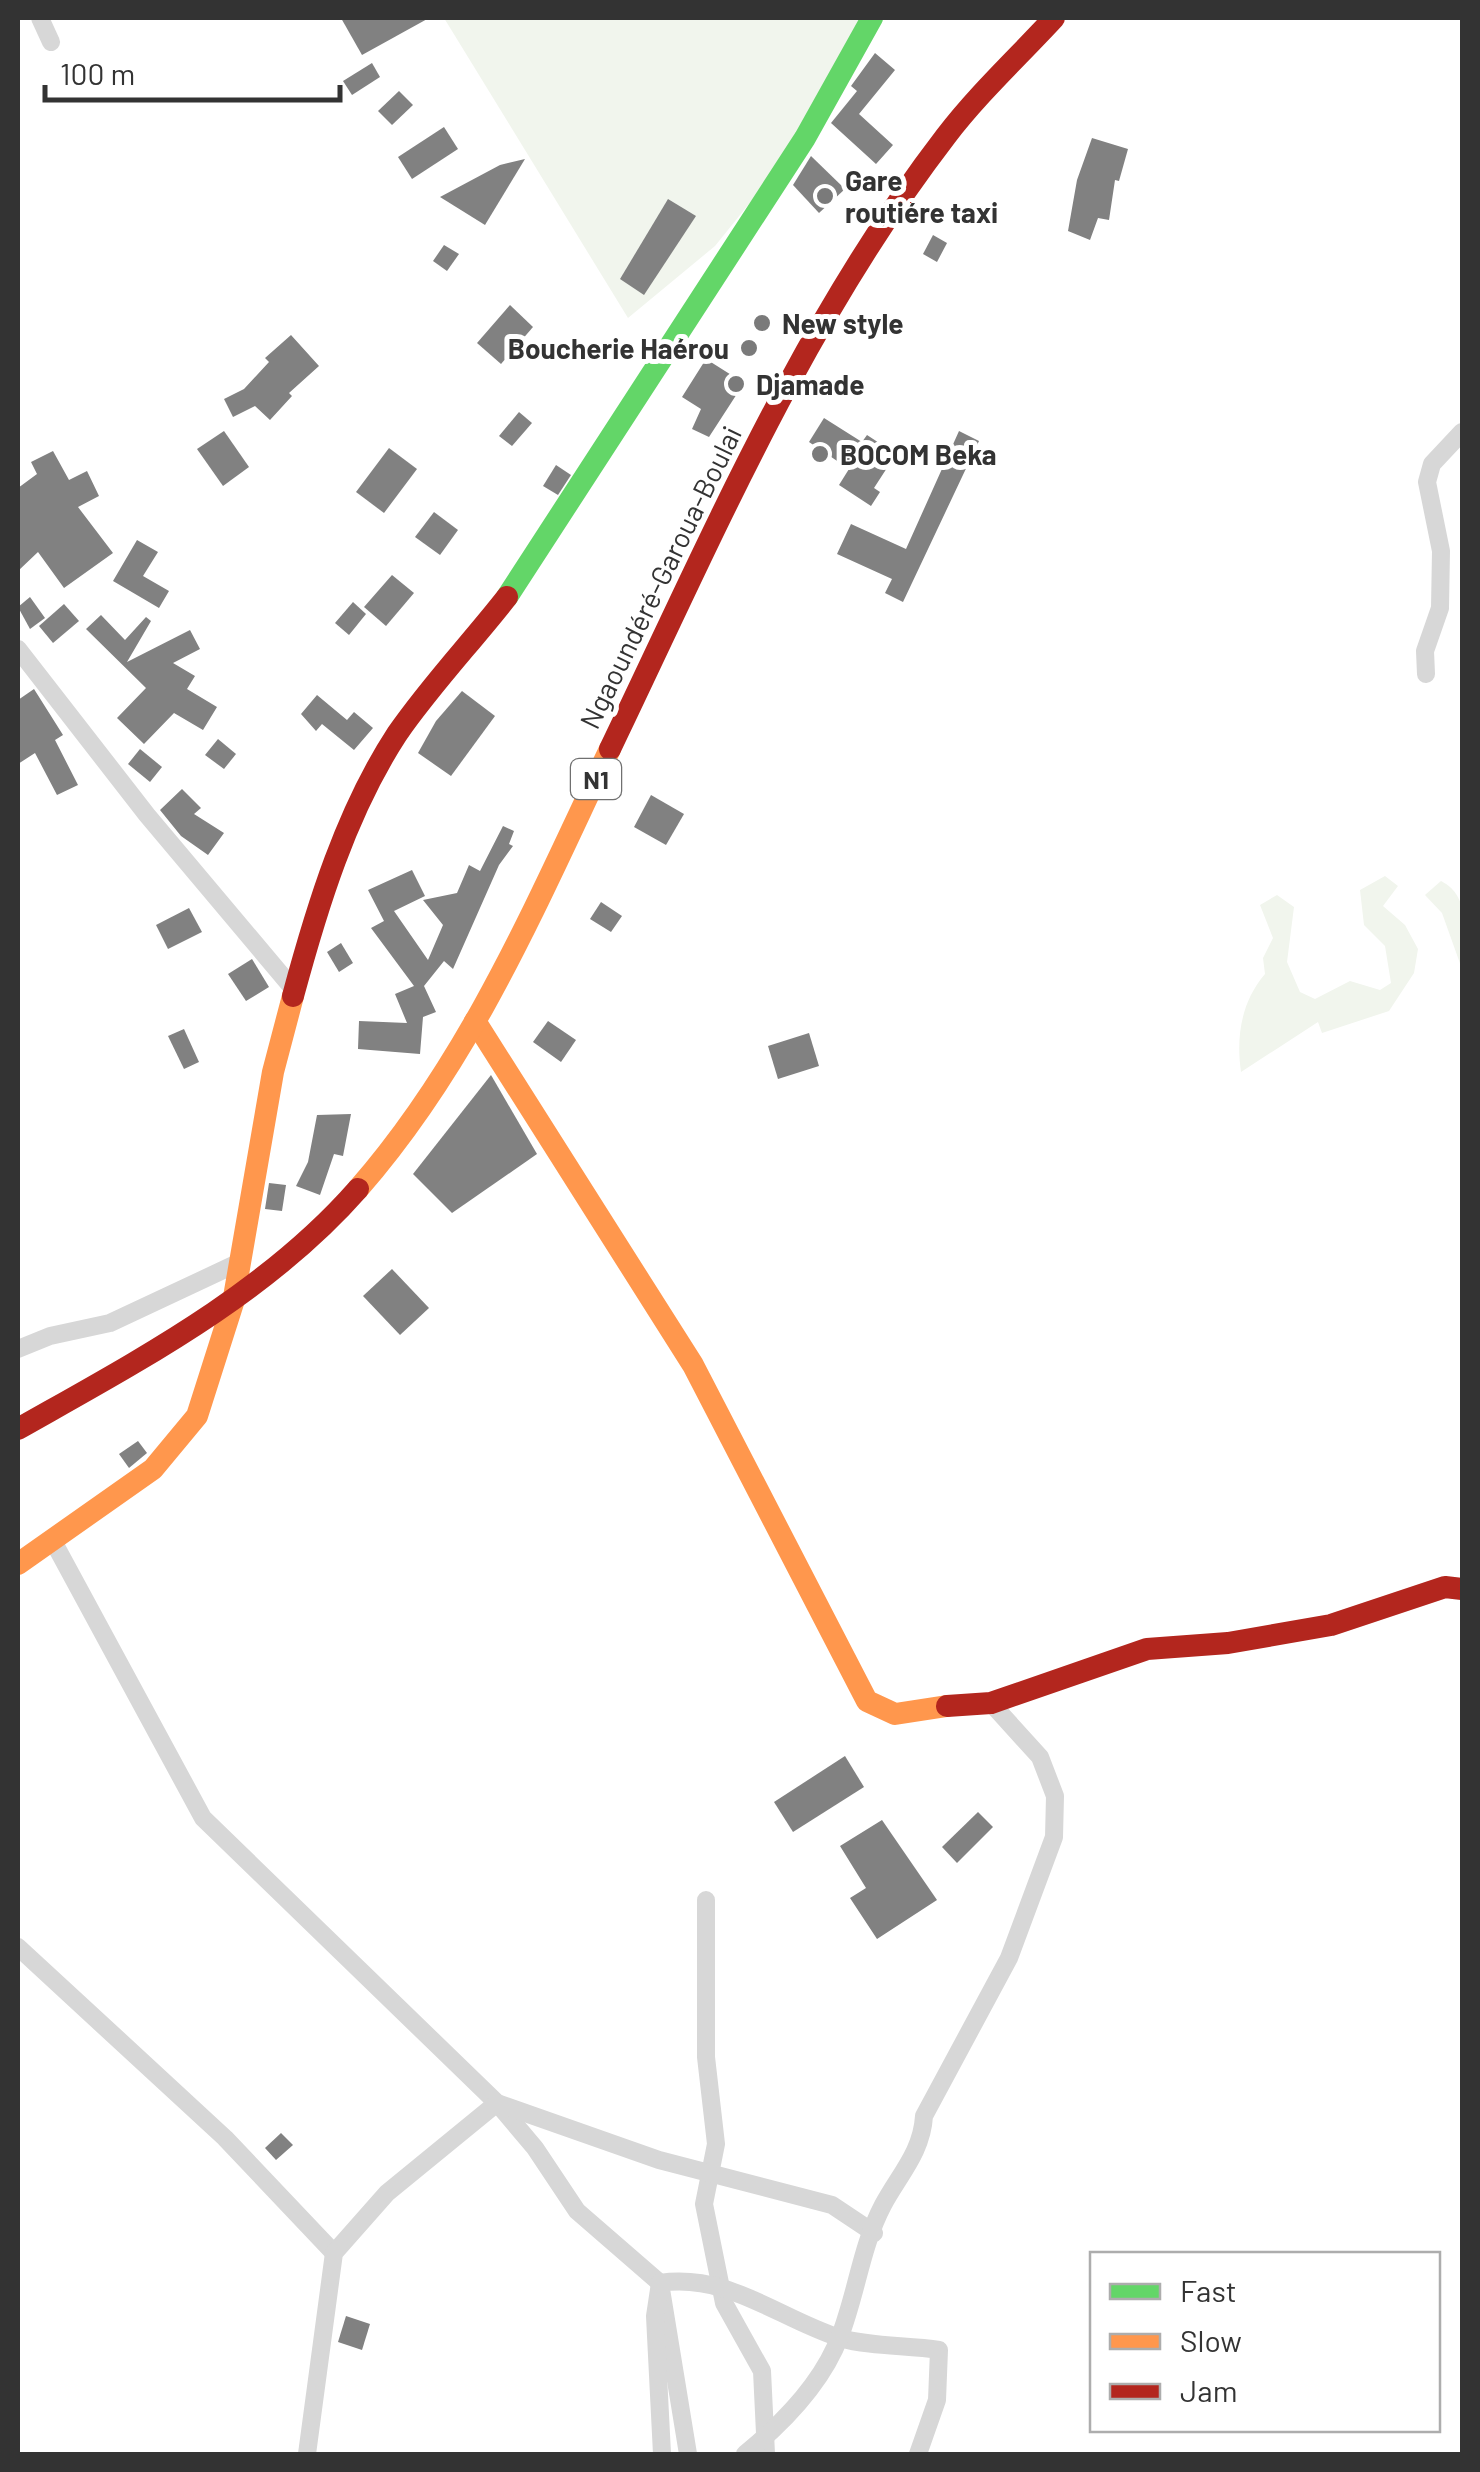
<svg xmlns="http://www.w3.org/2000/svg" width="1480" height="2472" font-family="Barlow,sans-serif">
<rect width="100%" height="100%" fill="#fff"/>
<g fill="#f1f5ed">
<path d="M444,18H873L836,96L715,246L628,318Z"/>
<path d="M1385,876L1398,886L1383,906L1405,925L1418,949L1414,973L1389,1011L1322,1033L1318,1022L1241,1072C1236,1037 1241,1002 1265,974L1263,958L1273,938L1260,905L1277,895L1294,907L1287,962L1300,992L1315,999L1350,981L1380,990L1391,983L1385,946L1364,925L1360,890Z"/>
<path d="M1441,881C1473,897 1463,937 1462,969L1442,913L1425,895Z"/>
</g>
<g fill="#818181">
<path d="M341,18H429L362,55Z"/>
<path d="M875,53L895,70L859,114L893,145L876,164L831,123L857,91L851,86Z"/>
<path d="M372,63L380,77L352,95L343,81Z"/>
<path d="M399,91L413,105L392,125L378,111Z"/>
<path d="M444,127L458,149L412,179L398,157Z"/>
<path d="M1092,138L1128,149L1119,181L1115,180L1109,220L1098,218L1090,240L1068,231L1077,180Z"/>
<path d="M811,156L845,189L819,213L793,185Z"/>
<path d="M525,159L485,225L440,197L500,165Z"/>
<path d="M668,199L696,216L644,295L620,279Z"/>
<path d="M933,235L947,243L937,262L923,254Z"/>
<path d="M444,245L459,254L447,271L433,261Z"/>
<path d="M510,305L533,327L501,364L477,343Z"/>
<path d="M291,335L319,366L289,393L292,396L270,420L255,406L233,417L224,399L244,389L269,362L265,358Z"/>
<path d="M706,359L744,383L709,437L692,429L701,409L682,397Z"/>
<path d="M519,412L532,423L512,446L499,436Z"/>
<path d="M824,418L862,442L867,435L896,454L874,488L880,492L871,506L839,485L849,469L809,442Z"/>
<path d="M224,431L249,467L223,486L197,449Z"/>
<path d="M959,431L979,441L903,602L885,593L892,579L837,554L851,524L906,549Z"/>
<path d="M389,448L417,469L384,513L356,492Z"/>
<path d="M53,451L69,480L87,471L99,496L78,507L113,553L64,588L38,552L18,571V488L37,474L31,462Z"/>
<path d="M556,465L571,475L558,495L543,486Z"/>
<path d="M434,512L458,530L440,555L415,537Z"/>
<path d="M137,540L158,552L143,576L169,591L159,608L113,581Z"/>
<path d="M392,575L414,593L386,626L364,607Z"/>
<path d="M30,597L45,618L30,629L18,607Z"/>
<path d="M353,602L366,614L349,635L335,623Z"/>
<path d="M64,604L79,621L53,643L39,626Z"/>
<path d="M101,615L125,640L146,617L151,621L127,662L190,630L200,649L173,663L195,676L187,689L217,707L203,730L174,713L144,744L117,718L146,688L86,629Z"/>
<path d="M34,689L63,735L55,740L78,785L57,795L35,753L18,764V700Z"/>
<path d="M462,691L495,716L451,776L418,753L436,721Z"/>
<path d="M317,695L347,720L354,712L373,728L354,750L322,724L316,731L301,714Z"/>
<path d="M218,739L236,754L224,769L205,755Z"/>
<path d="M140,749L162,767L150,782L128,764Z"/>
<path d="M182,789L201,808L194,814L224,833L208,855L181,836L160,810Z"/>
<path d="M651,795L684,814L666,845L634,827Z"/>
<path d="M503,826L514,831L509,844L513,846L499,865L453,969L444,961L424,986L436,1012L423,1017L420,1054L358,1049L359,1021L407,1023L395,994L414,986L371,928L384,921L368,890L412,870L425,896L394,911L428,960L443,925L423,900L457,893L469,865L480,871Z"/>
<path d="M601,902L622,916L611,932L590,919Z"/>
<path d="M189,908L202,932L168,949L156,925Z"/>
<path d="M341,943L353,963L339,972L327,952Z"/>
<path d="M252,959L269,987L246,1001L228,974Z"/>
<path d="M548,1021L576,1040L561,1062L533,1042Z"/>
<path d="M184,1029L199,1062L184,1069L168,1036Z"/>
<path d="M809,1033L819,1066L778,1079L768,1046Z"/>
<path d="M491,1075L537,1154L452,1213L413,1174Z"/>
<path d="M351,1114L343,1156L334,1154L320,1195L296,1186L308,1162L317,1115Z"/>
<path d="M269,1183L286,1185L282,1211L265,1209Z"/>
<path d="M392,1269L429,1308L400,1335L363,1296Z"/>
<path d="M138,1441L147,1453L129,1468L119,1454Z"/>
<path d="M845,1756L864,1787L793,1832L774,1802Z"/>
<path d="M978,1812L993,1827L957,1863L942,1847Z"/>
<path d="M882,1820L937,1900L877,1939L850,1898L866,1888L840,1846Z"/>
<path d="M281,2133L293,2145L276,2160L265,2148Z"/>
<path d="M346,2316L370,2324L362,2350L338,2342Z"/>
</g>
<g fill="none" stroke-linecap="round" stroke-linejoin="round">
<g stroke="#d7d7d7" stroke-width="18">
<path d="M40,18L51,42"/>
<path d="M18,649L147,815L295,991"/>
<path d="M1426,674L1425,651L1440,608L1441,551L1427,482L1432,464L1462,432"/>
<path d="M18,1349L50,1336L110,1323L240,1262"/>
<path d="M53,1541L203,1818L497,2103L535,2148L577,2211L660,2283L688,2454"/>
<path d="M706,1900V2057L716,2144L704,2204L724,2303L762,2371L766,2454"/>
<path d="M18,1947L225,2138L334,2253"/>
<path d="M307,2454L334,2253L387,2193L497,2103L659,2160L832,2205L874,2233"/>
<path d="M662,2454L655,2316L660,2283C728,2273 778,2318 840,2338C871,2347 908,2345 939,2350L937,2400L918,2454"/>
<path d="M745,2454C783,2423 822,2384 840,2336C857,2292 861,2247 883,2205C899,2175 922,2152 924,2116L1009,1958L1054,1837L1055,1796L1040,1757L991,1703"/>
</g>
<path stroke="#63d668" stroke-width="22" d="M507,597L805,138L872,18"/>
<g stroke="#ff974d" stroke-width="22">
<path d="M475,1021L693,1365L867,1701L895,1714L947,1706"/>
<path d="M358,1189C471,1060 537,902 610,749"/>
<path d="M18,1564L153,1469L197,1416L233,1303L273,1072L293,996"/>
</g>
<g stroke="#b3261e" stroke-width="22">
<path d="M610,749C711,539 803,322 946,136C978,94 1018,57 1054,18"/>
<path d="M293,996C317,907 346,812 397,734C430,686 471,643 507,597"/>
<path d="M18,1429C138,1361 266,1294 358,1189"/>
<path d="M947,1706L991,1703L1147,1649L1228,1643L1331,1625L1445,1587L1462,1589"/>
</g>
</g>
<g fill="#7a7a7a" stroke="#fff" stroke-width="4">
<circle cx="825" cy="196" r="10"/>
<circle cx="762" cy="323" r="10"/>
<circle cx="749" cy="348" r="10"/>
<circle cx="736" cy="384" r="10"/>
<circle cx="820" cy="454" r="10"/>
</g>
<g text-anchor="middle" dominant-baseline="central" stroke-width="10" stroke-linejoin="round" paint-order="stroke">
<rect fill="#fff" stroke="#707070" stroke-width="2.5" x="571" y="759" width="50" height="40" rx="8"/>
<g font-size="25" font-weight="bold" fill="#333">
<text x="596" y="779">N1</text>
</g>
<g font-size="28" font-weight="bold" fill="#333" stroke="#fff" text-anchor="start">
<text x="845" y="180">Gare<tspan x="845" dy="32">routiére taxi</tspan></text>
<text x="782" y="323">New style</text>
<text x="729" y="348" text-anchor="end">Boucherie Haérou</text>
<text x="756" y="384">Djamade</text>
<text x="840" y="454">BOCOM Beka</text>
</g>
<g font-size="28" fill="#333" stroke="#fff">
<text transform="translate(660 577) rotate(-64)">Ngaoundéré-Garoua-Boulai</text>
</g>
</g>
<rect width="1480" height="2472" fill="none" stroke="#333333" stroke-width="40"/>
<rect x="1090" y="2252" width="350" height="180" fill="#ffffff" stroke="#adadad" stroke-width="2.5"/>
<rect x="1110" y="2284" width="50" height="15" fill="#63d668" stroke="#adadad" stroke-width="2.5"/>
<text x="1180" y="2302" font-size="30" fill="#333333">Fast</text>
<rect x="1110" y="2334" width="50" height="15" fill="#ff974d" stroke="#adadad" stroke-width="2.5"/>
<text x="1180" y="2352" font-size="30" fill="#333333">Slow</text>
<rect x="1110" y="2384" width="50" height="15" fill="#b3261e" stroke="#adadad" stroke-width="2.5"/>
<text x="1180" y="2402" font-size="30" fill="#333333">Jam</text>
<path d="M45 85v15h295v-15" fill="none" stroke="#333333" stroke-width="5"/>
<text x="60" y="85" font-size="30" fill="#333333" stroke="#ffffff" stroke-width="8" paint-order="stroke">100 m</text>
</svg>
